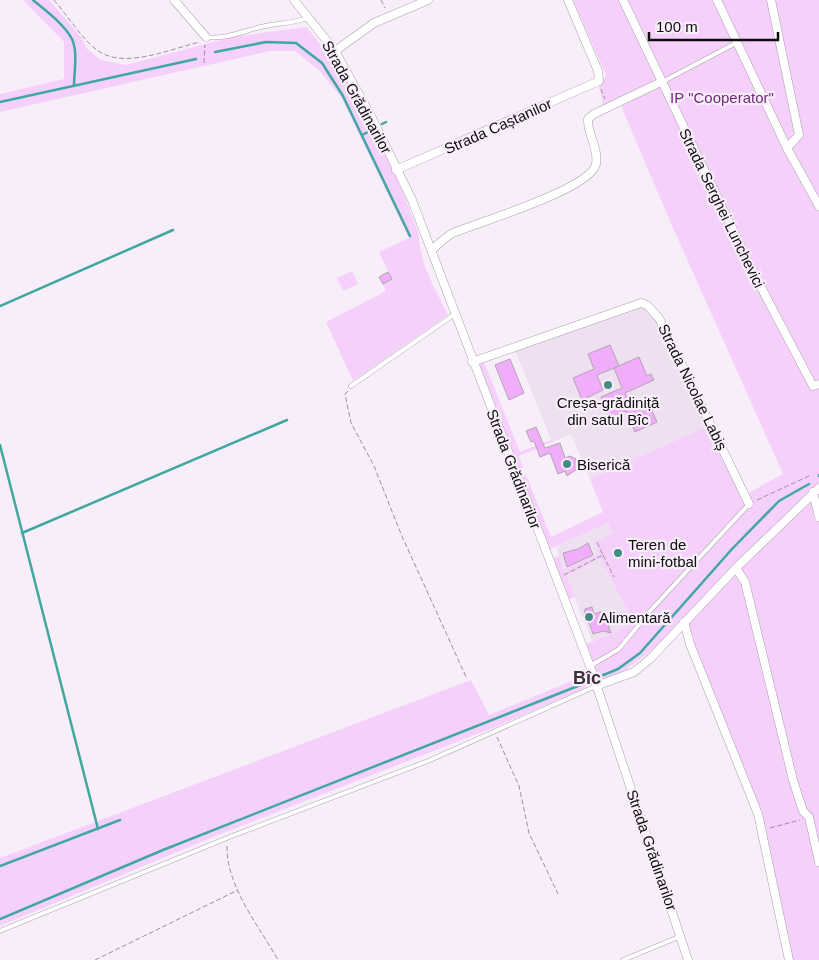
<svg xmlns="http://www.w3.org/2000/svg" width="819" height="960" font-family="Arial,sans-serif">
<rect width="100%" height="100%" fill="#f8eef9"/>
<g fill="#eedff1">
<path d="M636,307L646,309L659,323L708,426L590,479L571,434L552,442L515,350Z"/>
<path d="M608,523L613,533L594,542L600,554L564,570L556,547Z"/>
<path d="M600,558L632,621L618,631L592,641L565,574Z"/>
</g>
<g fill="#f5d0fb">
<path d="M23,0H49L82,38L86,48L101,60L126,65L232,37L306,27C354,82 392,160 417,229C420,238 419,247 422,256C427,276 439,296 448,315L353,381L326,322L386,291L379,277L388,271L379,252L409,238L341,97L320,71L295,51H270L0,112V94L64,79V42Z"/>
<path d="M573,0H819V960H793L759,808L692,638L687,614L655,648L627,669L600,681L586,644L618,631L632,620L600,558L574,572L566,574L575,597L568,600L551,559L559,556L564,570L599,554L594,542L613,533L608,523L548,550L520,477L526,475L551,537L603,512L590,479L708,426L743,496L783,474L670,221L621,106L617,99L603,106L599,86L606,75Z"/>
<path d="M352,271L358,284L343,291L337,278Z"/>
<path d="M484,362L520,452L551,440L552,442L519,456L523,468L518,470L477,365Z"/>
<path d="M586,675L589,684L583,689L495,727L218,835L0,926V858L471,680L489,715Z"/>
</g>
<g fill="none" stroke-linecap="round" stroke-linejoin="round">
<g stroke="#40a7a1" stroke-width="2.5">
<path d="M33,0C46,11 64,24 72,39C78,52 74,72 74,86"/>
<path d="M215,52L266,42L296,43L322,63L343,96L410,236"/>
<path d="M0,102L196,59"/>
<path d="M382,124L386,122"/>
<path d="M362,135L370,131"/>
<path d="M0,306L173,230"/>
<path d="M0,445L98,829"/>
<path d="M819,476V475"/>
<path d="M22,533L287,420"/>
<path d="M601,676L618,669L640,653L732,549L779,501L809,484"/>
<path d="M0,866L120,820"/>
<path d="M0,919L163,850L588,682"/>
</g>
</g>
<g fill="#f0aefa" stroke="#b0a6b1">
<path d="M388,272L392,279L383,284L379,277Z"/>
<path d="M610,345L619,366L597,375L603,390L582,400L573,378L594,369L588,354Z"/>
<path d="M639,357L647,376L651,374L654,380L625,393L631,409L648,402L657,422L635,432L626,411L610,418L601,397L622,388L614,368Z"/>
<path d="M510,359L524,393L509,400L495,365Z"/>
<path d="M536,427L545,448L560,443L565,458L570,456L576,459L577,469L567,476L565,471L558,474L550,453L540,457L534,441L531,442L526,431Z"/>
<path d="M588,543L593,555L567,567L563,553L578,549Z"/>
<path d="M592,607L594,614L603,611L611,633L603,631L593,634L590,625L584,617L585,609Z"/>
</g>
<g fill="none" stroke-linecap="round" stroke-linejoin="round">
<g stroke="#a9a0ab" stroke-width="5">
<g id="lane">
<path d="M206,37C225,40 246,30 265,26C280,23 294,23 308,18"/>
<path d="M662,82L736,43"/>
<path d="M351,386L455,314"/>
<path d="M590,666L619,649L651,610L749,504"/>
<path d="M0,931L232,836L428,761L596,686"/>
<path d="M623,960L681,936"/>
</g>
</g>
<g stroke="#a9a0ab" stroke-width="9">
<g id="street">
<path d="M174,0L206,37"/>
<path d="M294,0L335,51L372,118L412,200L590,666L688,960"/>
<path d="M623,0L754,274L813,386L819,384"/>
<path d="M717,0L787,148L819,206"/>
<path d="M771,0L799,135L787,148"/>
<path d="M335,51L374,23L428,0"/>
<path d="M396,170L599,81L598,71L568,0"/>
<path d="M432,250C438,244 445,237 453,233C479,222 591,189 596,164C599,148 587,134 588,119L594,114L661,82"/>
<path d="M472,362L641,303L647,305L659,318L749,504"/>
<path d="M813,492L819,517"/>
<path d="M736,568L745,582L793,780L803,811L809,817L819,862"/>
<path d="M684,622L690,644L758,814L789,960"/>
<path d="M596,686L634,672L650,659L736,568L819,488"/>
</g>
</g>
<g stroke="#989199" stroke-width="1" stroke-dasharray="5 2.5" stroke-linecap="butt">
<path d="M54,0C67,15 82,39 97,50C123,70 170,49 200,42"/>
<path d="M381,0L385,8"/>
<path d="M204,63L205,45"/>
<path d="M601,89L605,99"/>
<path d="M348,391L345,394L351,423L374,466L401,534L467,679"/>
<path d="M757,500L811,475"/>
<path d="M603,555L614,577"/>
<path d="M564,575L603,555L597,542"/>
<path d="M497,737L519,786L529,833L558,894"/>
<path d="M770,828L800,820"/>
<path d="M227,846C226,886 259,926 278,960"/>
<path d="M95,960L238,890"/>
</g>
<use href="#lane" stroke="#fff" stroke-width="4"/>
<use href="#street" stroke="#fff" stroke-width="8"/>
</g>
<g fill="#448b85" stroke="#f8eef9" stroke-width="2">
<circle cx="608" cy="385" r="5"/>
<circle cx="567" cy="464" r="5"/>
<circle cx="618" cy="553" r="5"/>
<circle cx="589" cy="617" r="5"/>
</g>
<g text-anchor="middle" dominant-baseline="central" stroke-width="4.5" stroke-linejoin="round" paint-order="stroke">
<g font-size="15" fill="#0f0c10" stroke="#f8eef9">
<text transform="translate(357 97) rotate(61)">Strada Grădinarilor</text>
<text transform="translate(498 126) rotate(-24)">Strada Caștanilor</text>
<text transform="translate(722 208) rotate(64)">Strada Serghei Lunchevici</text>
<text transform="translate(693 387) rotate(64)">Strada Nicolae Labiș</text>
<text transform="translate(514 469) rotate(69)">Strada Grădinarilor</text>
<text transform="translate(652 850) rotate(71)">Strada Grădinarilor</text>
</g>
<g font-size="15" fill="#74277f" stroke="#f8eef9">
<text x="722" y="97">IP "Cooperator"</text>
</g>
<g font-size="15" fill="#0f0c10" stroke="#f8eef9" text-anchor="start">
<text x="608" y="402" text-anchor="middle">Creșa-grădiniță<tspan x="608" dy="17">din satul Bîc</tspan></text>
<text x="577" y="464">Biserică</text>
<text x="628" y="544">Teren de<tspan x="628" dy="17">mini-fotbal</tspan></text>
<text x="599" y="617">Alimentară</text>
</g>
<g font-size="18" font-weight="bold" fill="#39313a" stroke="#f8eef9">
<text x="587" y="678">Bîc</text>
</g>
</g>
<path d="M649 32v8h129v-8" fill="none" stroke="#0f0c10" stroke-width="2.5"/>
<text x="656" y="32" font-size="15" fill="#0f0c10" stroke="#f8eef9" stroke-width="4" paint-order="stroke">100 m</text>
</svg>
